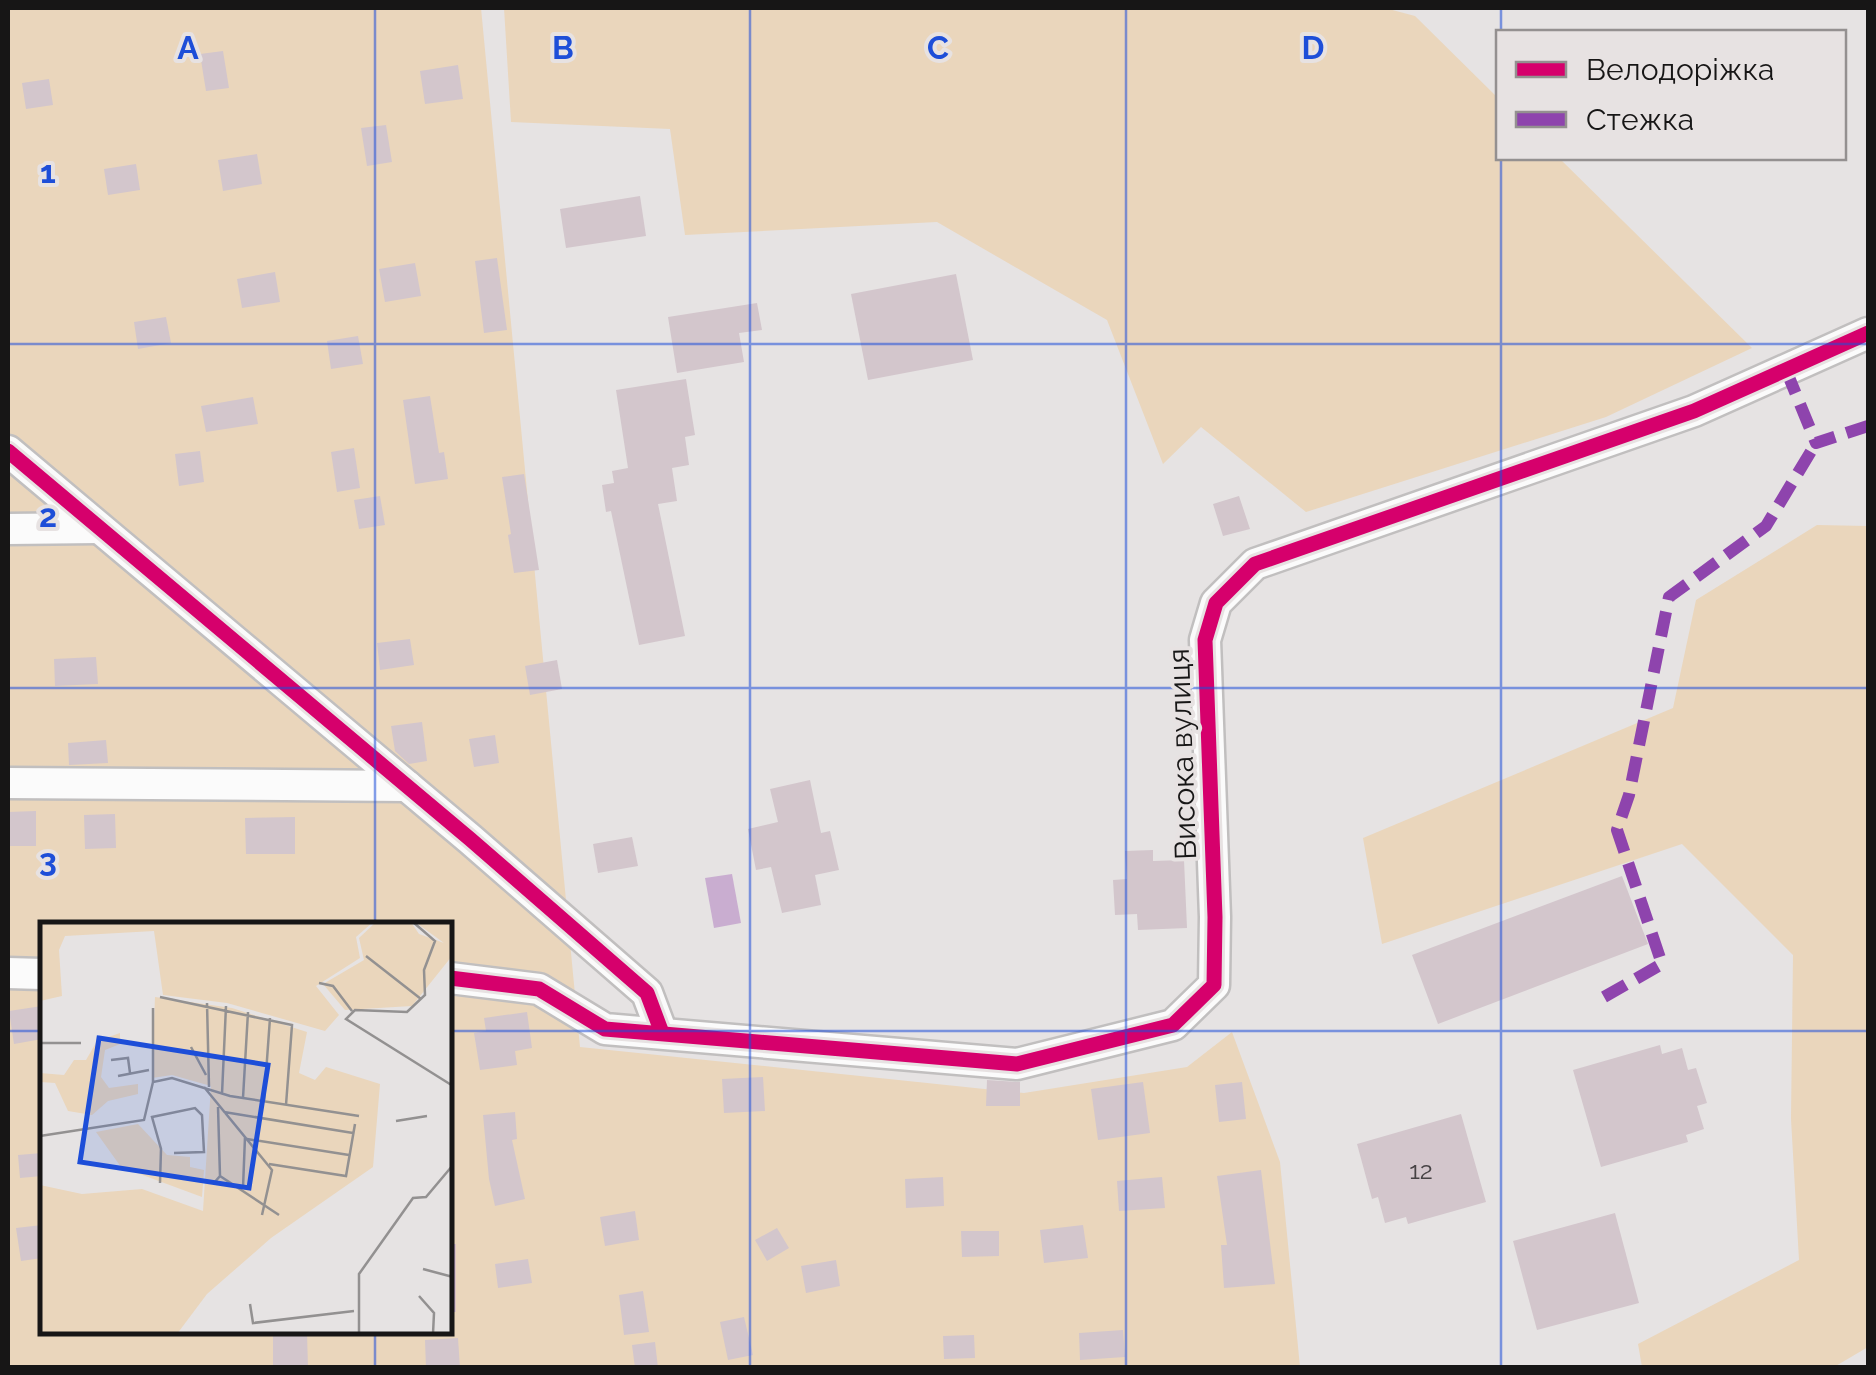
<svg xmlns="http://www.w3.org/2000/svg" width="1876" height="1375" font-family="Raleway,sans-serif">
<rect width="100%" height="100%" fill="#e6e3e3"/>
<g fill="#ead6bc" fill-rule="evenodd">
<path d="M8,8H481L580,1047L1024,1093L1187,1067L1232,1032L1280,1162L1300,1367L8,1368ZM42,925H450V1332H42Z"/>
<path d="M504,8H1385L1415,16L1498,98V158H1559L1752,348L1606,417L1306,512L1201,427L1163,464L1107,320L937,222L685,235L670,129L511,122Z"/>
<path d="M1817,525L1868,526V1347L1834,1367H1642L1638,1344L1799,1260L1791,1119L1793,955L1682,844L1382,944L1363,838L1673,708L1696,600Z"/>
</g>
<path fill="#c9add0" d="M732,874L741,923L714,928L705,878Z"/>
<g fill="#d3c6cc">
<path d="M223,51L229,88L206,91L200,54Z"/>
<path d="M458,65L463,99L425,104L420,71Z"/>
<path d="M49,79L53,105L26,109L22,83Z"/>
<path d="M386,125L392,162L367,166L361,128Z"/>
<path d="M257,154L262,184L223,191L218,160Z"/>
<path d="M136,164L140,190L108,195L104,169Z"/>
<path d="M640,196L646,236L566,248L560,209Z"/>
<path d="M497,258L507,330L484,333L475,261Z"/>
<path d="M415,263L421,296L385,302L379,269Z"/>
<path d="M275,272L280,302L242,308L237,279Z"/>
<path d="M956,274L973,360L868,380L851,294Z"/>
<path d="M757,303L762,330L739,333L744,362L677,373L668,317Z"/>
<path d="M166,317L171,343L138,349L134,322Z"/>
<path d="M358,336L363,364L331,369L327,341Z"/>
<path d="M686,379L695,435L685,437L689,465L672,468L677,501L658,504L685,636L639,645L611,511L606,512L602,485L614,483L612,471L628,468L616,390Z"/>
<path d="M430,396L439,453L444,452L448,479L415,484L403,400Z"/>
<path d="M253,397L258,424L206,432L201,406Z"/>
<path d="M354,448L360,488L337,492L331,452Z"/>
<path d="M200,451L204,482L179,486L175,454Z"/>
<path d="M524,474L539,570L514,573L508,535L511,534L502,477Z"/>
<path d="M380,496L385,525L359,529L354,500Z"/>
<path d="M1239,496L1250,529L1223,536L1213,504Z"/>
<path d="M410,639L414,665L380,670L377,643Z"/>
<path d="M96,657L98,684L55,686L54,659Z"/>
<path d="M557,660L562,689L530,695L525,666Z"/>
<path d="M422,722L427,761L409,764L395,751L391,726Z"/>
<path d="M495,735L499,763L474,767L469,739Z"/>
<path d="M106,740L108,763L69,765L68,743Z"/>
<path d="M810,780L821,833L830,831L839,870L815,875L821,905L782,913L771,867L756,870L748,829L778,822L770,789Z"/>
<path d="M36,811V846H8V812Z"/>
<path d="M115,814L116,848L85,849L84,815Z"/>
<path d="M295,817V854H246L245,818Z"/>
<path d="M632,837L638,866L598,873L593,844Z"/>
<path d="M1153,850V861L1184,860L1187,928L1138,930L1137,914L1115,915L1113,880L1127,879L1125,851Z"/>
<path d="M1622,876L1648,944L1438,1024L1412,955Z"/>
<path d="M42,1006V1039L14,1044L9,1011Z"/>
<path d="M527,1012L532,1048L515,1051L517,1065L480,1070L474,1033L486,1031L484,1018Z"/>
<path d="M1660,1045L1662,1054L1682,1048L1688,1070L1696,1068L1707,1103L1697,1106L1704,1129L1686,1135L1688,1142L1601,1167L1573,1070Z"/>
<path d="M763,1077L765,1111L724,1113L722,1079Z"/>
<path d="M987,1080L1020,1082V1106H986Z"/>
<path d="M1143,1082L1150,1133L1098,1140L1091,1089Z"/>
<path d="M1242,1082L1246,1119L1219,1122L1215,1085Z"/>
<path d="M515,1112L517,1139L512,1140L525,1199L495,1206L489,1179L483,1115Z"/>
<path d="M1461,1114L1486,1202L1408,1224L1406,1217L1385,1223L1378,1197L1372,1199L1357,1144Z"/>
<path d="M42,1153V1176L20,1178L18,1155Z"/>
<path d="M1261,1170L1275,1284L1224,1288L1221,1245H1227L1217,1176Z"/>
<path d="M943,1177L944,1206L906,1208L905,1179Z"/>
<path d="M1162,1177L1165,1208L1119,1211L1117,1181Z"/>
<path d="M635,1211L639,1240L605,1246L600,1217Z"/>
<path d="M1615,1213L1639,1303L1537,1330L1513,1241Z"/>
<path d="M42,1225V1258L21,1261L16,1228Z"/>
<path d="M1083,1225L1088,1258L1044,1263L1040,1230Z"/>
<path d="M777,1228L789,1248L767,1261L755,1240Z"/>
<path d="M961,1231H999V1256L962,1257Z"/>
<path d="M528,1259L532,1283L498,1288L495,1264Z"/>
<path d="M836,1260L840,1286L806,1293L801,1266Z"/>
<path d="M643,1291L649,1332L624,1335L619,1295Z"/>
<path d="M744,1317L753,1355L728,1360L720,1322Z"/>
<path d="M1123,1330L1125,1357L1080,1360L1079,1333Z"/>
<path d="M307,1333L308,1368H273V1334Z"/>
<path d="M974,1335L975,1358L944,1359L943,1336Z"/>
<path d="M458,1338L460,1368H426L425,1340Z"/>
<path d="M655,1342L658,1368H635L632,1345Z"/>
</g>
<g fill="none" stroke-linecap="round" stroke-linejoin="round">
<g stroke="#c1bfbf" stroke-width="35">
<g id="minor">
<path d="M8,451L470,839L647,993L662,1033"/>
<path d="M8,529L98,528"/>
<path d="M8,783L407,786"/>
<path d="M8,973L42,974"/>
<path d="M450,978L539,989L605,1029L1017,1064L1173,1025L1214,985L1215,917L1205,640L1216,603L1255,564L1694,411L1868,333"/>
</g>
</g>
<use href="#minor" stroke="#fbfbfb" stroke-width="30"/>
<g stroke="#8e44ad" stroke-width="12" stroke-dasharray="25 12" stroke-linecap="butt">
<path d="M1786,370L1816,443L1868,426"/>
<path d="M1604,997L1662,964L1617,830L1629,795L1669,597L1766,526L1816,443"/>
</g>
<g stroke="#e7e2e2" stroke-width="21">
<g id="cycleway">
<path d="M8,451L470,839L647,993L662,1033"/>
<path d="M450,978L539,989L605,1029L1017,1064L1173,1025L1214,985L1215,917L1205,640L1216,603L1255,564L1694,411L1868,333"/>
</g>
</g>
<use href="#cycleway" stroke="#d6006c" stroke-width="15"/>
</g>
<path fill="none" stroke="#1d4ed8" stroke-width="2.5" stroke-opacity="0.55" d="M375,8V925M750,8V1368M1126,8V1368M1501,8V32M1501,158V1368M8,344H1868M8,688H1868M8,1031H42M450,1031H1868M375,1332V1368"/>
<g text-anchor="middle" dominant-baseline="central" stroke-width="8" stroke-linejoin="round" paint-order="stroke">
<g font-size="25" fill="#464244">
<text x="1421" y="1170">12</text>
</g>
<g font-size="30" fill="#171616" stroke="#e7e2e2">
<text transform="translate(1182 754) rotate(-92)">Висока вулиця</text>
</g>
</g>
<g transform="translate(40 922)">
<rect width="412" height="412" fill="#e6e3e3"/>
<path d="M0,0H333L316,15L320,36L276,64L299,93L285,109L187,81L123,73L114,9L25,14L19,28L22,74L0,79ZM336,0H371L379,12L404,21L375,0H412V34L372,84L305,88L283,62L324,38L319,16ZM115,75L192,86L267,110L259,151L275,158L286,145L340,162L333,245L231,316L167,372L137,412H0V263L42,272L102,267L163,289L171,164L132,153L112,156ZM80,111V122L65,128L61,155L69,166L98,162V172L68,179L52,193L28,189L15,161L0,160V151L24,153L34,138H46L57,119ZM98,202L127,233L150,235V245L164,248L162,275L81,245L56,210Z" fill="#ead6bc"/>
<path fill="none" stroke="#c9add0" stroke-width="5" d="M413,322V390"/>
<path fill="none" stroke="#939191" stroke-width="2.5" d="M373,0L395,19L384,48L385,73L367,90L315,88L306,97L413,164M326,34L381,77M279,61L293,64L312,89M120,75L252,103L246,183M167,81L169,165M113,86V160M0,121H41M151,125L166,153M71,138L88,136L90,151M78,154L109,148M164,165L232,248L222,293M182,172L186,84M203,176L208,90M224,179L230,96M184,190L313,211M356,199L387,194M0,214L104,198L113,160L132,156L190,174L319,194M207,217L309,233M229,242L306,254L315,202M180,254L239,293M120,261L121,227L112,195L155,186L162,193L164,230L134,231M173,262L180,254L178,185M203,266L205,215M383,347L413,355M379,374L394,391L393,412M210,382L213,401L314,389M319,412V352L373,276L386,275L413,243"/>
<path fill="#1d4ed8" fill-opacity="0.15" stroke="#1d4ed8" stroke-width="5" d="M59,116L228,143L209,266L40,240Z"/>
<rect width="412" height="412" fill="none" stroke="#171616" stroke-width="5"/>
</g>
<g font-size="32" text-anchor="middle" font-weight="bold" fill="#1d4ed8" stroke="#e7e2e2" stroke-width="8" stroke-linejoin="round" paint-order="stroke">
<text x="188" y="59">A</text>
<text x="563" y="59">B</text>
<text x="938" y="59">C</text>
<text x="1313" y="59">D</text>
<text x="48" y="183">1</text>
<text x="48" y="527">2</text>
<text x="48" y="871">3</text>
</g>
<rect width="1876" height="1375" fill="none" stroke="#171616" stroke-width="20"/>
<rect x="1496" y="30" width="350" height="130" fill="#e7e2e2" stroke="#949090" stroke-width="2.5"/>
<rect x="1516" y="62" width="50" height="15" fill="#d6006c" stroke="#949090" stroke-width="2.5"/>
<text x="1586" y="80" font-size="30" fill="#171616">Велодоріжка</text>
<rect x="1516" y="112" width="50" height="15" fill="#8e44ad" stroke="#949090" stroke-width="2.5"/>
<text x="1586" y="130" font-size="30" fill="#171616">Стежка</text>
</svg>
